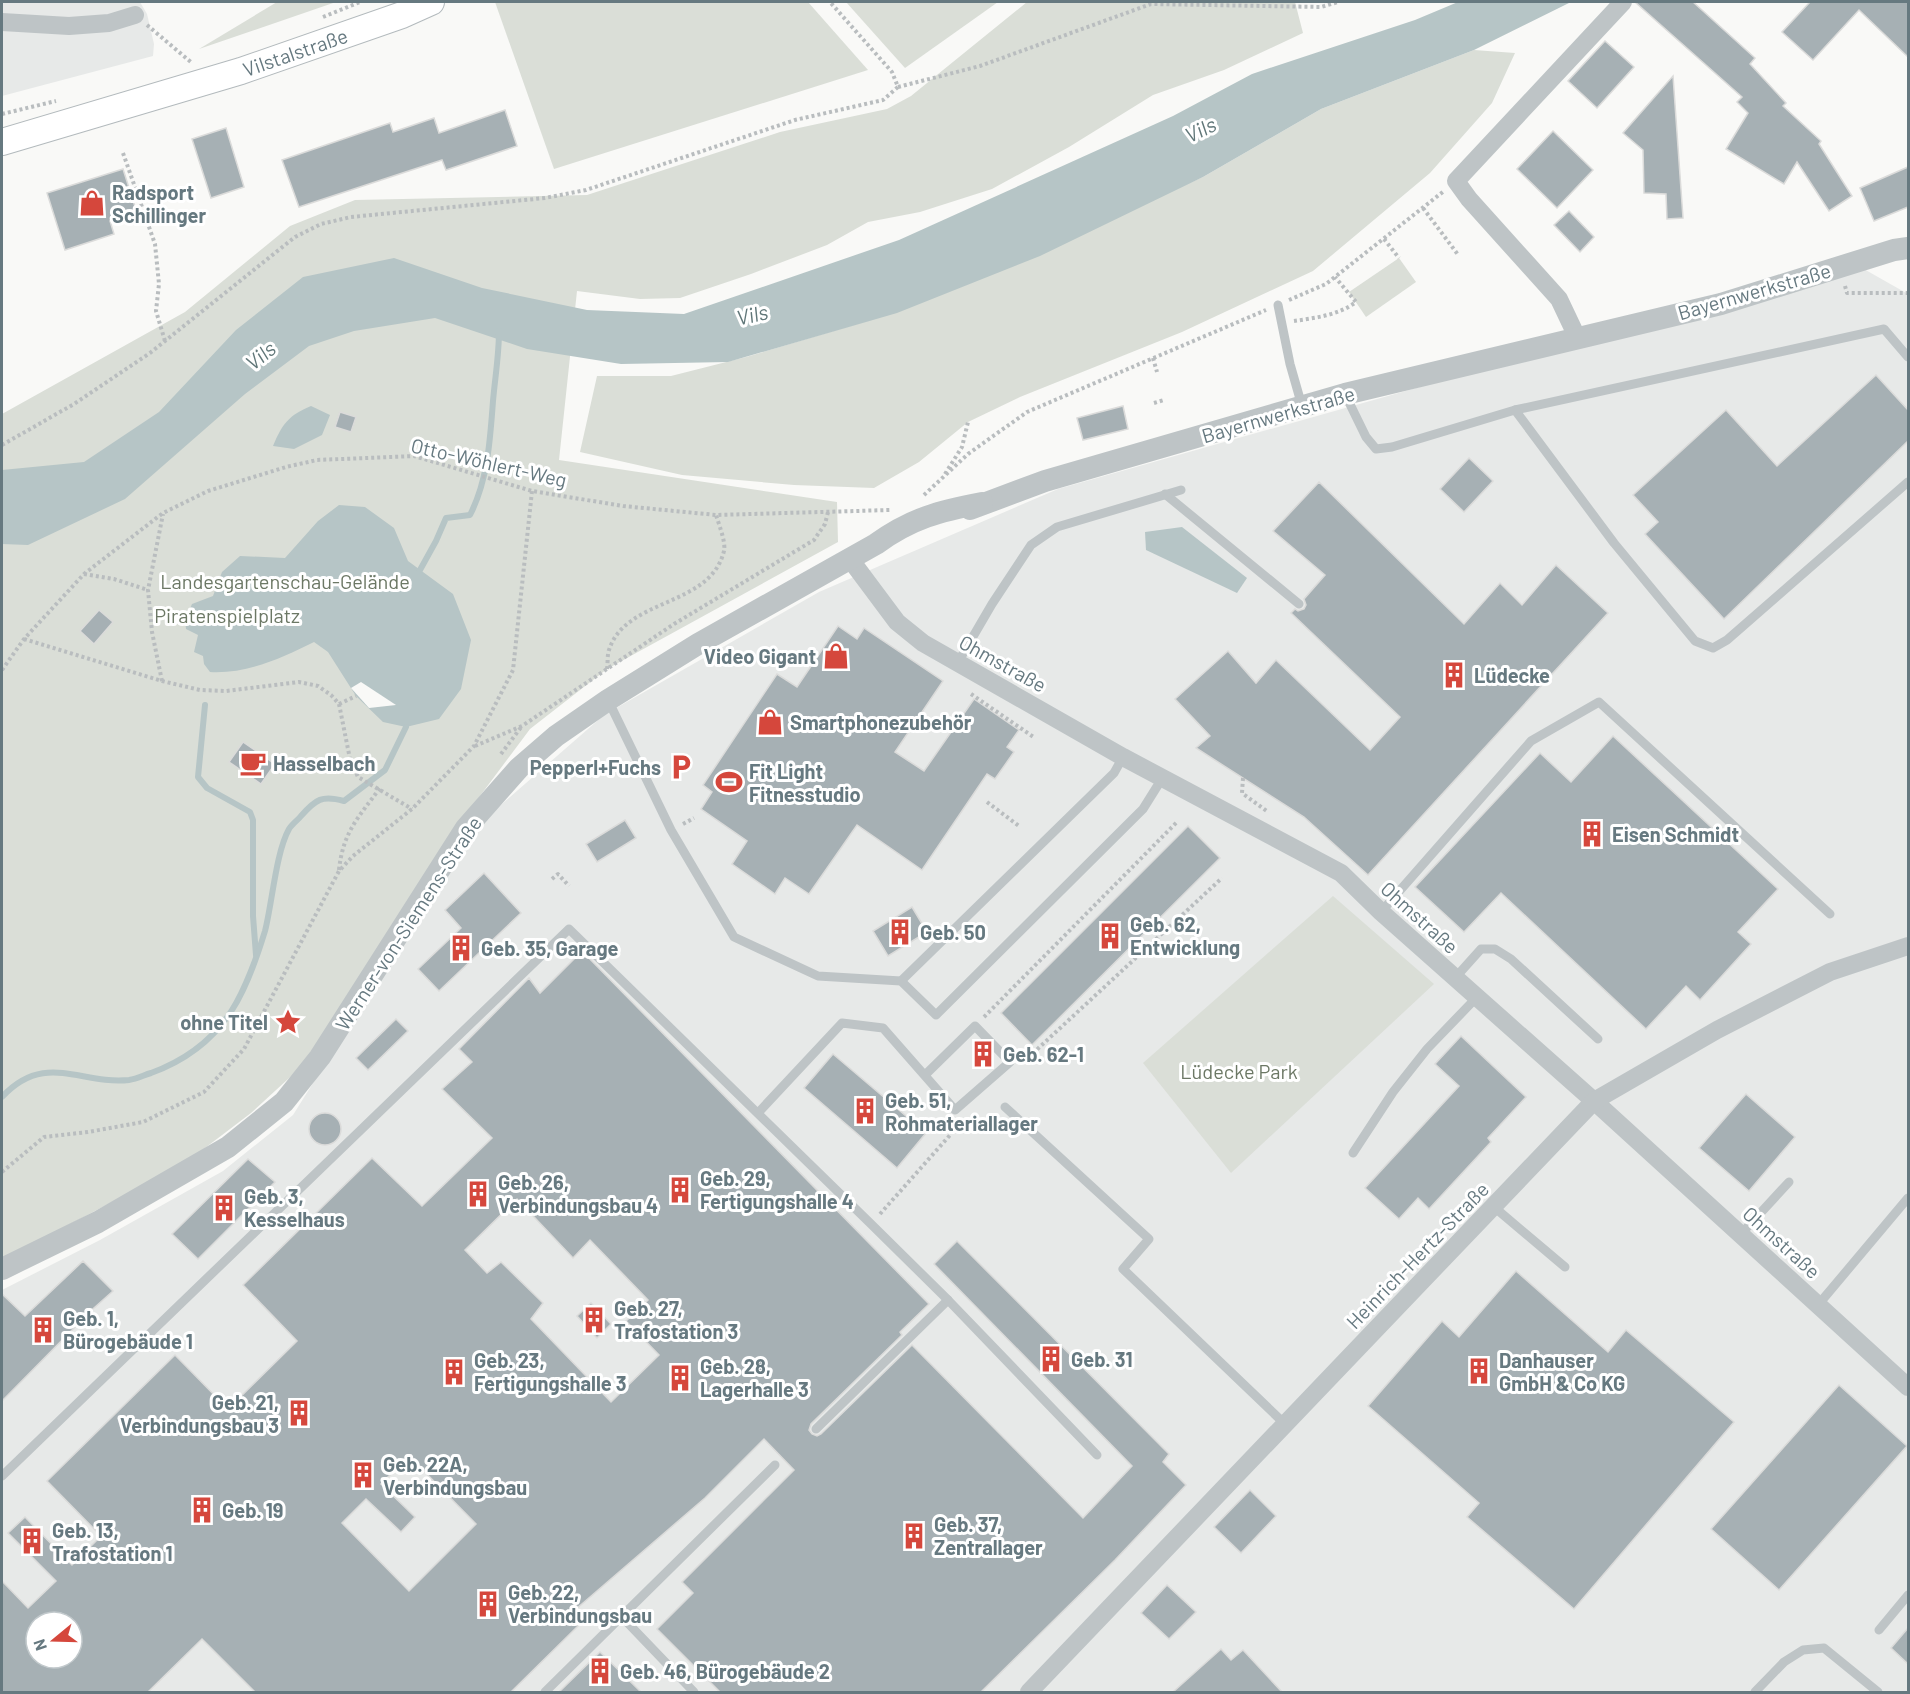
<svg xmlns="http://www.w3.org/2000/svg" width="1910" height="1694" font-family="Barlow,sans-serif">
<rect width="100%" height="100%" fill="#f9f9f7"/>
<g fill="#e7e9e8" fill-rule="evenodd">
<path d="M2,2H140L147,14L154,44L153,56L2,96Z"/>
<path d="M1855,264L1908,294V1692H2V1290L100,1240L223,1171L293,1115L471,831L604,715L819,592L1058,489ZM36,1622H72V1658H36Z"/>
</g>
<g fill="#daded7">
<path d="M277,2H336L199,49Z"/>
<path d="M495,2H808L868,70L554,169Z"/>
<path d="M846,2H998L905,68Z"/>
<path d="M1027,2H1295L1303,33L1224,70L1153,95L1069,147L992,189L920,212L868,222L827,245L751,274L680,298L640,299L577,291L559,460L837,502L838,542L607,669L530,729L459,824L312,1057L251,1113L184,1164L2,1260V414L185,312L290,226L355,200L587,195L780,132L887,109L911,96Z"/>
<path d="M1474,50L1515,53L1492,103L1430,173L1313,271L1182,332L1020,397L968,422L919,462L874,488L794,485L682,475L580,452L597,376H671L746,357L897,312L1203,177L1321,109Z"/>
<path d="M1399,258L1416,282L1366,317L1349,292Z"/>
<path d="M1333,896L1434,984L1231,1173L1143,1063Z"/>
</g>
<g fill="#b6c5c6">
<path d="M1458,2H1571L1474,50L1321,109L1203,177L1040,256L897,313L728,362L621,364L527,349L435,318L354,331L309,346L245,394L125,499L28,545L2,544V470L84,462L159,412L236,330L303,277L394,258L482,288L587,310L684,314L899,240L1173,116L1252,74L1415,20Z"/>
<path d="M311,406L330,415L322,435L294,449L273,446C282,424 289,415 311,406Z"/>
<path d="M339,505L365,507L394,528L408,561L453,594L471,640L461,689L439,719L406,727L383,722L356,696L328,652L314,642C282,658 247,674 210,672L204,664L203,656L194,652L198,635L186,629L185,620L192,604L213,596L222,572L240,556L285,558L318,521Z"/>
<path d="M1182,527L1247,578L1237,593L1146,550L1145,532Z"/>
</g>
<path fill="#f9f9f7" d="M361,682L396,705L369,708L351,688Z"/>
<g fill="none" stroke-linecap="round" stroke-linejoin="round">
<g stroke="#b6c5c6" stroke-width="6">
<path d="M420,570L436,541L446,518L470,515C488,480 490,440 493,401C495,378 499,355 499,331"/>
<path d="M205,705L198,777L207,788L250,812L253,820V916L256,955"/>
<path d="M2,1097C45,1051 80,1085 129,1080C137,1079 144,1075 151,1073C184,1061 213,1040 232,1010C245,990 258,954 265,931C272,904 276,852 289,829C292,824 298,820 301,816C316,799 322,795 344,801L385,770L406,727"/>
</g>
</g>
<g fill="#a6b0b4" stroke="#dbdbda" stroke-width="1.5" fill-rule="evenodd">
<path d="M1635,2H1693L1755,58L1750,64L1786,103L1783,106L1821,141L1819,144L1852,196L1829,211L1797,162L1784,184L1726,149L1748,113L1737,102L1742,97Z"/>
<path d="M1810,2H1908V57L1859,10L1813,60L1782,32Z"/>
<path d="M1605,41L1634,67L1597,108L1568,81Z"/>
<path d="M1673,76L1683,218L1667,219L1666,194L1644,193L1643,150L1623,133Z"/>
<path d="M505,110L517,146L446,170L442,160L299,207L282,160L390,123L393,132L434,118L439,133Z"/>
<path d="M226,128L244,187L211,198L192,139Z"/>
<path d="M1553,131L1593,170L1557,208L1517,169Z"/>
<path d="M1908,167V207L1874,221L1860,188Z"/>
<path d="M123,169L137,213L110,221L114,234L65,250L47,193Z"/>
<path d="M1569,211L1594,237L1580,252L1554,225Z"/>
<path d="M1876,375L1908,410V441L1724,619L1645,534L1658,522L1633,495L1726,410L1777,466Z"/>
<path d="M1123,406L1128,429L1083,440L1077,418Z"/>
<path d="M340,412L356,417L351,432L335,427Z"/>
<path d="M1469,458L1493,481L1464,512L1440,489Z"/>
<path d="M1319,482L1464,624L1500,583L1522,605L1556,565L1608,613L1368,875L1304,817L1196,748L1210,736L1175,699L1228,651L1256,683L1276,660L1370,750L1400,717L1291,613L1295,609L1298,611L1304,609L1306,605L1304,599L1325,575L1273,531Z"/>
<path d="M99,610L113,622L94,644L80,631Z"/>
<path d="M838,626L857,639L864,628L943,681L895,752L924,771L974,699L1019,730L1007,747L1014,752L995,779L987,774L922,870L857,825L809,894L785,878L775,894L732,864L747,841L701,809L712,792L703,785L777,674L797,687Z"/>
<path d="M1613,736L1778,889L1738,932L1751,944L1700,1000L1686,986L1646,1029L1501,893L1464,932L1415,887L1540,753L1571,782Z"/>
<path d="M243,742L275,764L261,784L229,762Z"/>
<path d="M625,820L636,838L597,862L586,844Z"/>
<path d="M1188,826L1220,858L1032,1045L1001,1013Z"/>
<path d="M484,873L521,913L439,991L418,969L461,928L445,910Z"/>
<path d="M912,907L927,932L888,956L873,931Z"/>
<path d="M582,951L929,1304L900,1332L902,1335L811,1424L809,1430L812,1434L817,1436L821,1434L912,1345L1083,1518L1132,1466L934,1264L957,1241L1169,1454L1163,1462L1186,1485L1115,1560L981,1692H720L657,1629L693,1593L682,1582L794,1470L764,1439L705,1498L568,1616L578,1626L511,1692H255L202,1639L148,1692H2V1581L28,1608L56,1581L8,1533L25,1517L72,1565L101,1536L47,1481L175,1355L228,1409L297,1341L243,1285L372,1158L422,1206L492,1138L442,1089L472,1062L459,1049L529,978L540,993ZM517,1199L573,1258L590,1240L648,1300L626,1321L659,1355L611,1402L531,1319L543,1303L501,1262L487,1273L465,1250ZM409,1456L476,1524L409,1591L342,1523L366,1499L401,1532L415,1517L381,1484ZM36,1622H72V1658H36Z"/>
<path d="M396,1019L408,1031L368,1070L356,1058Z"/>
<path d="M1461,1036L1526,1097L1488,1138L1491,1142L1429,1209L1418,1198L1399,1219L1365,1188L1459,1086L1435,1064Z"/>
<path d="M833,1054L926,1133L897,1168L804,1088Z"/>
<path d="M1746,1094L1795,1137L1749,1191L1699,1148Z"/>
<circle cx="325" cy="1129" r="16"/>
<path d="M248,1159L275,1182L198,1259L172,1234Z"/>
<path d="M83,1261L113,1291L76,1324L77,1325L2,1401V1294L25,1316Z"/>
<path d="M1516,1271L1608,1352L1626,1330L1734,1422L1574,1609L1467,1517L1479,1503L1368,1406L1442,1321L1459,1337Z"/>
<path d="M591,1303L611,1324L597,1338L577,1316Z"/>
<path d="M1839,1385L1907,1446L1779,1590L1711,1529Z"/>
<path d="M1250,1490L1276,1516L1241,1553L1214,1527Z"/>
<path d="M1167,1585L1196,1612L1169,1639L1141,1613Z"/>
<path d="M1908,1628V1664L1891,1648Z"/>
<path d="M1221,1649L1231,1660L1243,1650L1282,1692H1173Z"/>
<path d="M600,1652L641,1692H559Z"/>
</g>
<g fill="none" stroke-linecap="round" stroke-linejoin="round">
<g stroke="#b3babd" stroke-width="28">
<path id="secondary" d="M2,142L241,71L402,15L431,2"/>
</g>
<g stroke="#b9bdbf" stroke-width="4" stroke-dasharray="3 3" stroke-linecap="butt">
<path d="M323,17L360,2"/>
<path d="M147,25L192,63"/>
<path d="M898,87L980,66L1151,4L1321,7L1338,2"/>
<path d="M2,114L56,101"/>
<path d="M123,153L155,244L159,284L156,311L165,341"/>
<path d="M1423,208L1459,256"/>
<path d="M1384,239L1399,258"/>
<path d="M1845,286L1847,293H1908"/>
<path d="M1289,300L1326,284L1444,191"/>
<path d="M1294,321C1315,318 1339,315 1356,302L1335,277"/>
<path d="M1153,358L1157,372"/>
<path d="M1154,403L1164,400"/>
<path d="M2,445L74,404L150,353L295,237L321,224L351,217L545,198L586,190L795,120L883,100L898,87L892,72L830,2"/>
<path d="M945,474L962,447L968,422"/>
<path d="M924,495L968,454L1027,412L1266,310"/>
<path d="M84,574L114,579L148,590"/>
<path d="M24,639L162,681L200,690L226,691L299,682L318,686L331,695L339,704L350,759L358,777L412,809"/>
<path d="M607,669C608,663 607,656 609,650C626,597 710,608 724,551C726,542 719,525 716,515"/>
<path d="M2,670L24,639L84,574L163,513L208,491L286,467L317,460L414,456L532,491L623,506L716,515L890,510"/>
<path d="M162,681L152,632L148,590L163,514"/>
<path d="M971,694L1035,738"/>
<path d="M339,704L356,696"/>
<path d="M475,746L522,726L674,624L814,540L825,524L828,512"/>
<path d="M501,754L522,726"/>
<path d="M1243,778L1242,793L1268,812"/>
<path d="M987,802L1019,826"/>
<path d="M683,824L694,818"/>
<path d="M339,870C343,832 358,818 380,788"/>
<path d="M552,879L558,874L569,886"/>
<path d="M984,1017L1177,822"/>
<path d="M1022,1058L1030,1056L1222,878"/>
<path d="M2,1172L44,1137L88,1132L143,1122L204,1092L244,1049L339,871L353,856L412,809L474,746L513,670L532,491"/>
<path d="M880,1214L951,1134L953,1123"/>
</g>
<g stroke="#bec4c6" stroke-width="9">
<path d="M1278,305L1290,364L1302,406"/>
<path d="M1345,394L1366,437L1376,449L1392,447L1515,410L1884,329L1908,357"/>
<path d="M1515,410L1614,543L1695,641L1713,648L1727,640L1908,482"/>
<path d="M1165,494L1299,604"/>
<path d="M957,664L992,604L1031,545L1057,527L1181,490"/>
<path d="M608,700L671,830L734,937L818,976L901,981L936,1015L1143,809L1163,777"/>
<path d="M1381,912L1531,741L1599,702L1830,914"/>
<path d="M1455,978L1481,949H1495L1511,959L1598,1039"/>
<path d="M901,981L1114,773L1123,757"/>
<path d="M1005,1107L1149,1239L1123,1269L1286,1425"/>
<path d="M758,1113L842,1023L883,1028L955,1110L1010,1062L975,1026L925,1075"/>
<path d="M1353,1153L1393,1092L1427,1049L1477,997"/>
<path d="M1494,1207L1565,1267"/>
<path d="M1741,1234L1789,1182"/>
<path d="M1818,1305L1908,1198"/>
<path d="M816,1429L948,1300"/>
<path d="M2,1476L569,929L871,1224L948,1300L1097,1455"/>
<path d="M622,1617L694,1692"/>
<path d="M1879,1630L1908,1595"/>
<path d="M545,1692L775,1465"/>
<path d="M1755,1692L1784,1662L1803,1650L1824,1648L1878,1692"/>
</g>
<g stroke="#bec4c6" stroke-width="18">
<path d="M2,22L69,26L109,23L135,15"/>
<path d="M1577,337L1559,299L1469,199L1456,181L1623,2"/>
<path d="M850,559L897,622L923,643L1123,757L1341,873L1381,912L1594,1101L1908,1387"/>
<path d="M1029,1692L1594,1101L1717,1030L1830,972L1908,946"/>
</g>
<g stroke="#bec4c6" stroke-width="22">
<path d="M970,509L1045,481L1345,394L1721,304L1894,250L1908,248"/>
<path d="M2,1269L98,1222L228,1147L284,1102L320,1057L466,828L519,768L556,736L608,700L698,644L876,544C912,518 940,511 982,503"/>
</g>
<use href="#secondary" stroke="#fff" stroke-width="26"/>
</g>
<defs>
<g id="shop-bare" transform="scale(2.07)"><path d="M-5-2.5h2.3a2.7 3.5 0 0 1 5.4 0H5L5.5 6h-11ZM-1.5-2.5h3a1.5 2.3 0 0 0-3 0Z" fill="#d5473c" stroke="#fff" stroke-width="2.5" paint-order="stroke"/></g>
<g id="building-bare" transform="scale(2.07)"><path d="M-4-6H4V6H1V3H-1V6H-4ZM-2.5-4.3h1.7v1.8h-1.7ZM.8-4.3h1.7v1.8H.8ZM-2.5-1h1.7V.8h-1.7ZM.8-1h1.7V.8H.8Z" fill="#d5473c" stroke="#fff" stroke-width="2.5" paint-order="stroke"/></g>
<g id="cafe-bare" transform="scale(2.07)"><path d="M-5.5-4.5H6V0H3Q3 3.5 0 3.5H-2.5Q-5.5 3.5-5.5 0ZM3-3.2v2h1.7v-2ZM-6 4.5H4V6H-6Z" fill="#d5473c" stroke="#fff" stroke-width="2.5" paint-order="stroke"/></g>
<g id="parking-bare" transform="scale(2.07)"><path d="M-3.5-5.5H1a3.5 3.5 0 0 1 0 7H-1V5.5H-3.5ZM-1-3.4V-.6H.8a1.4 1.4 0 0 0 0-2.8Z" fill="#d5473c" stroke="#fff" stroke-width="2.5" paint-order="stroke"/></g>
<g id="stadium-bare" transform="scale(2.07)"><path d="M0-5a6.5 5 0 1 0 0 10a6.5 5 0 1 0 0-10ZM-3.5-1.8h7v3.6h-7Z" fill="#d5473c" stroke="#fff" stroke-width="2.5" paint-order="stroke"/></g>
<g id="sight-bare" transform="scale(2.07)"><path d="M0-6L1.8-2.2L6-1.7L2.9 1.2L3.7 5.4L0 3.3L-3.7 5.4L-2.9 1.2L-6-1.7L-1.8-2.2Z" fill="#d5473c" stroke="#fff" stroke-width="2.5" paint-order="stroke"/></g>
</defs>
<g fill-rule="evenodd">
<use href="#shop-bare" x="92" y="203"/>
<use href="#shop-bare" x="836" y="656"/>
<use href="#building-bare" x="1454" y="675"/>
<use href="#shop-bare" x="770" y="722"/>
<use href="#cafe-bare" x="253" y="763"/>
<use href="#parking-bare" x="681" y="767"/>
<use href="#stadium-bare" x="729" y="782"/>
<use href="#building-bare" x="1592" y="834"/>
<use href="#building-bare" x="900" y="932"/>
<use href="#building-bare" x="1110" y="936"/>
<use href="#building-bare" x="461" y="948"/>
<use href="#sight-bare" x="288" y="1022"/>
<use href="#building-bare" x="983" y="1054"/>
<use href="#building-bare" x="865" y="1111"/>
<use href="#building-bare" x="680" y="1190"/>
<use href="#building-bare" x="478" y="1194"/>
<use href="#building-bare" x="224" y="1208"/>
<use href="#building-bare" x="594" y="1320"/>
<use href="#building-bare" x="43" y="1330"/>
<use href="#building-bare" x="1051" y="1359"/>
<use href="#building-bare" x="1479" y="1371"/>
<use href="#building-bare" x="454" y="1372"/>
<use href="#building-bare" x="680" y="1378"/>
<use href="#building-bare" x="299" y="1413"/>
<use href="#building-bare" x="363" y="1475"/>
<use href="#building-bare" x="202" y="1510"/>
<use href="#building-bare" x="914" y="1536"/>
<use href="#building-bare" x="32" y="1541"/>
<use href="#building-bare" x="488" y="1604"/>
<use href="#building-bare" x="600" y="1671"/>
</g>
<g text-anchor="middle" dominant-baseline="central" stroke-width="6" stroke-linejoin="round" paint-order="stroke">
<g font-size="20" fill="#667980" stroke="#fff">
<text transform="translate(295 52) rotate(-19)">Vilstalstraße</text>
<text transform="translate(1754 291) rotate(-16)">Bayernwerkstraße</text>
<text transform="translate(1278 414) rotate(-16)">Bayernwerkstraße</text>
<text transform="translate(489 462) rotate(13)">Otto-Wöhlert-Weg</text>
<text transform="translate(1003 663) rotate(29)">Ohmstraße</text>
<text transform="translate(1420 917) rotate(42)">Ohmstraße</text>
<text transform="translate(408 923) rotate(-57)">Werner-von-Siemens-Straße</text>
<text transform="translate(1782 1242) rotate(42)">Ohmstraße</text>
<text transform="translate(1417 1255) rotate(-46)">Heinrich-Hertz-Straße</text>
</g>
<g font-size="20" font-weight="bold" fill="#667980" stroke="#fff" text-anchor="start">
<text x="112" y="192">Radsport<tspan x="112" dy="23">Schillinger</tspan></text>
<text x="816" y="656" text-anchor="end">Video Gigant</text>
<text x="1474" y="675">Lüdecke</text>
<text x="790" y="722">Smartphonezubehör</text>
<text x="273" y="763">Hasselbach</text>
<text x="661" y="767" text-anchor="end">Pepperl+Fuchs</text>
<text x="749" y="771">Fit Light<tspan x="749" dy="23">Fitnesstudio</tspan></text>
<text x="1612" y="834">Eisen Schmidt</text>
<text x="1130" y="924">Geb. 62,<tspan x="1130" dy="23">Entwicklung</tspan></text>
<text x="920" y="932">Geb. 50</text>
<text x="481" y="948">Geb. 35, Garage</text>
<text x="268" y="1022" text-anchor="end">ohne Titel</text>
<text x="1003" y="1054">Geb. 62-1</text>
<text x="885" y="1100">Geb. 51,<tspan x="885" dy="23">Rohmateriallager</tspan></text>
<text x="700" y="1178">Geb. 29,<tspan x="700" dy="23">Fertigungshalle 4</tspan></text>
<text x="498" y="1182">Geb. 26,<tspan x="498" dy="23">Verbindungsbau 4</tspan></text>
<text x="244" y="1196">Geb. 3,<tspan x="244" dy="23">Kesselhaus</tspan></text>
<text x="614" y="1308">Geb. 27,<tspan x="614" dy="23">Trafostation 3</tspan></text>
<text x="63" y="1318">Geb. 1,<tspan x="63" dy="23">Bürogebäude 1</tspan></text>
<text x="1071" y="1359">Geb. 31</text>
<text x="474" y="1360">Geb. 23,<tspan x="474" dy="23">Fertigungshalle 3</tspan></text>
<text x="1499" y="1360">Danhauser<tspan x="1499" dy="23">GmbH &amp; Co KG</tspan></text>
<text x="700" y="1366">Geb. 28,<tspan x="700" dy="23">Lagerhalle 3</tspan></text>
<text x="279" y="1402" text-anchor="end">Geb. 21,<tspan x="279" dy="23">Verbindungsbau 3</tspan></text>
<text x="383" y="1464">Geb. 22A,<tspan x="383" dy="23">Verbindungsbau</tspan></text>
<text x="222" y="1510">Geb. 19</text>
<text x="934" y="1524">Geb. 37,<tspan x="934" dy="23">Zentrallager</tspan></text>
<text x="52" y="1530">Geb. 13,<tspan x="52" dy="23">Trafostation 1</tspan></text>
<text x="508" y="1592">Geb. 22,<tspan x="508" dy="23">Verbindungsbau</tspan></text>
<text x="620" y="1671">Geb. 46, Bürogebäude 2</text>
</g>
<g font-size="20" fill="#6c7865" stroke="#fff">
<text x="285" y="581">Landesgartenschau-Gelände</text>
<text x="227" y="615">Piratenspielplatz</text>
<text x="1239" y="1071">Lüdecke Park</text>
</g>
<g font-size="21" font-style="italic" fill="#617779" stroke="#fff">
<text transform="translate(1200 129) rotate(-26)">Vils</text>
<text transform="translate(752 314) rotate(-13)">Vils</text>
<text transform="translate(260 355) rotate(-39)">Vils</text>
</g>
</g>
<rect width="1910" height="1694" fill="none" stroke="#667980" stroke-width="6"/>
<g transform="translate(54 1640) rotate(251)"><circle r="28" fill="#ffffff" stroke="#c2c9cc" stroke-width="1.5"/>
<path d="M0-4.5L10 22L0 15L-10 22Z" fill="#d5473c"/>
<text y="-9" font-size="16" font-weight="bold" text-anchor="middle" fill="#667980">N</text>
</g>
</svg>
